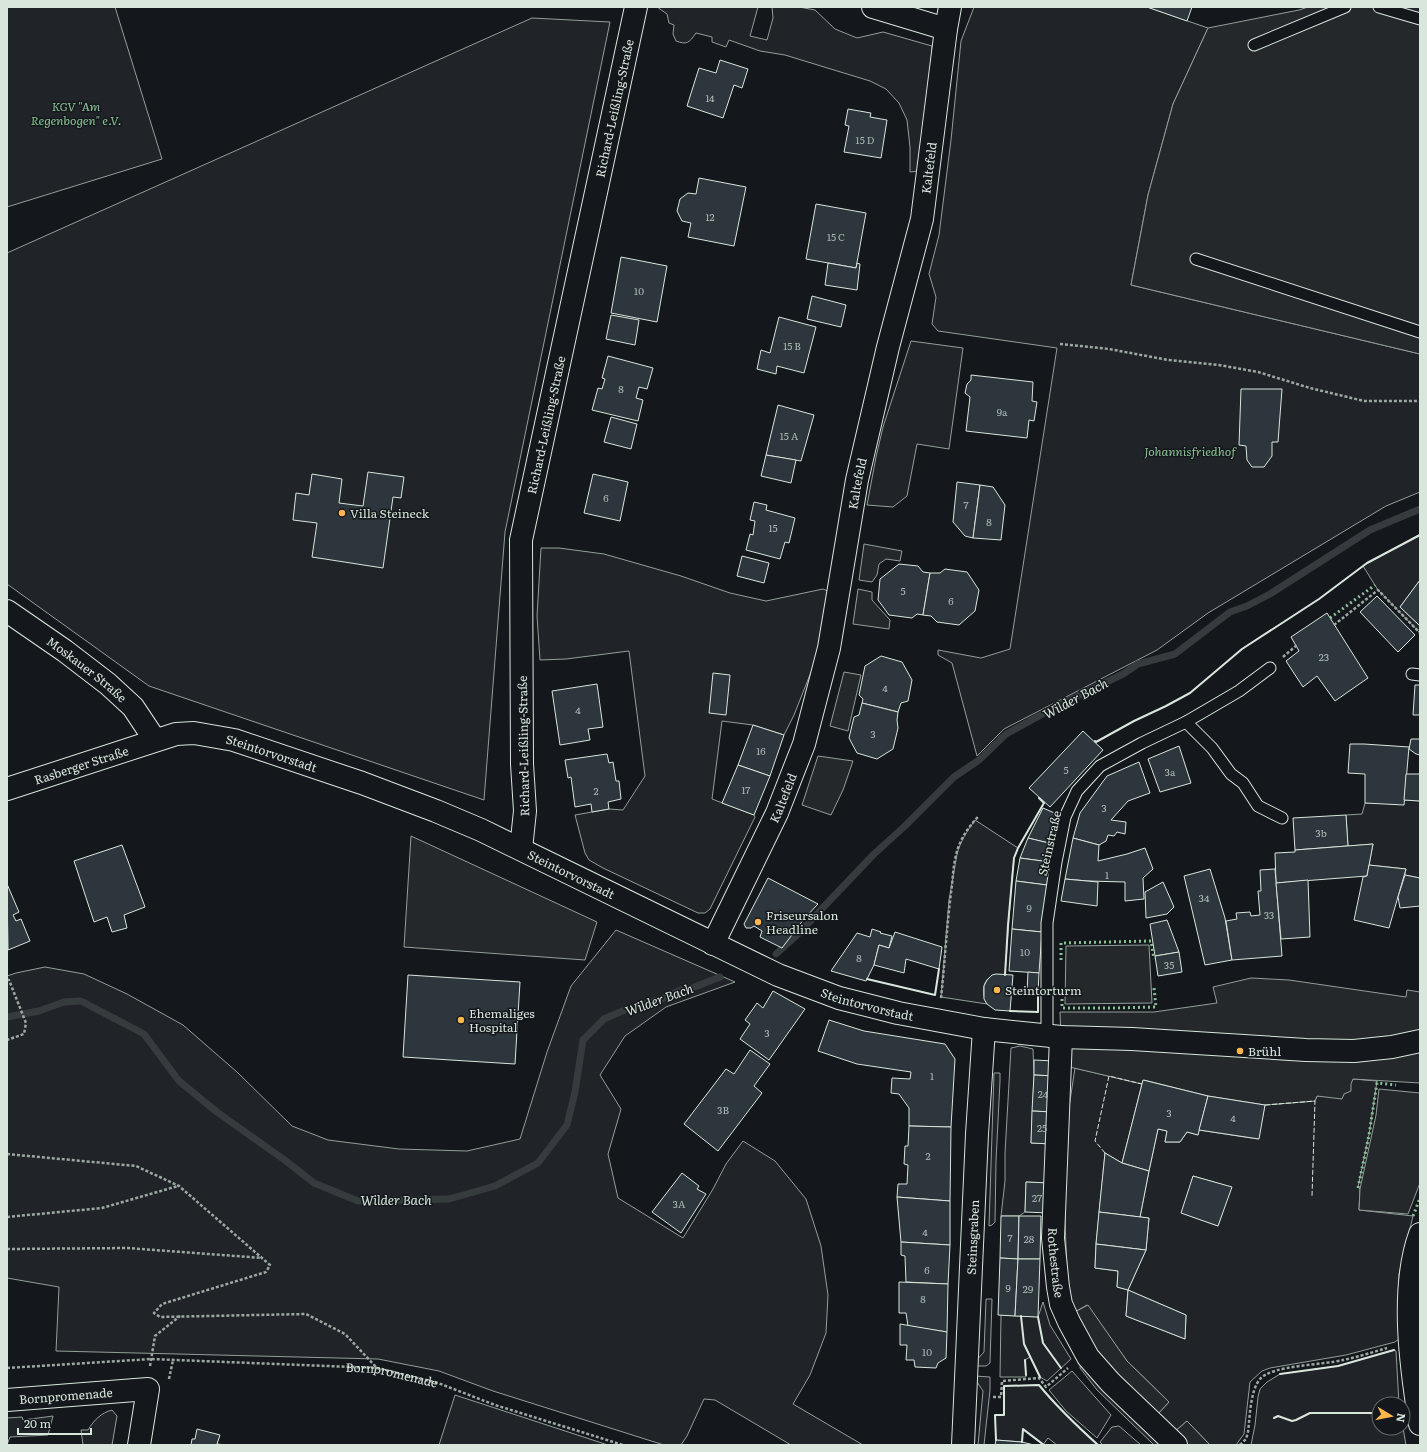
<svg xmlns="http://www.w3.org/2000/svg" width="1427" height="1452" font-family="Literata,serif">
<rect width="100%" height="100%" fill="#14181c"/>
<g fill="#202428" stroke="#939e99" fill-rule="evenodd">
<path d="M7,7H115L162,159L7,207Z"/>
<path d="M657,7H758L750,36L767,40L773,18L772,7H799L815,10L835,29L857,38L883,32L932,46V64L919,171L910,172V147L907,120L899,103L886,89L870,81L785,55L760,51L729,40L726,47L712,42V37L696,33C689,43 687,45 676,41L673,34L674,25L669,23L667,14Z"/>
<path d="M974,7H1147L1208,28L1173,104L1148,195L1131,285L1420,354V492L1386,506L1208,613L1157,650L1004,729L977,756L952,663L938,655V650L981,658L1010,649L1057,348L938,331L932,324L936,297L929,274L939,235L951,140L961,41Z"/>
<path d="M532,18L610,22L505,532L484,800L149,686L7,584V253Z"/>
<path d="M911,341L963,348L949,449L917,444L907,496L893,507L867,505L876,457L883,427Z"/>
<path d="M1420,534V580L1400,607L1420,626V633L1378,590L1363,566Z"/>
<path d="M541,548H559L604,554L681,576L730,593L766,601L823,589L830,592L817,657L794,715L784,735L753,725L722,721L712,799L754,815L755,817L710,909L705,913H698L603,868L589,860L585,853L575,815L609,809L623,810L645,776L629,651L566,659L540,660L537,616Z"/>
<path d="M1404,800L1420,801V878L1405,875L1406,869L1369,865L1373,844L1348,846L1346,815L1362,814L1365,803Z"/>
<path d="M975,820L1018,848L1014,858L1012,876L1005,975C1001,975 995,974 992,976C981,981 982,996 987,1004L941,997L949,900L957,854C960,842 967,831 975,820Z"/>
<path d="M616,930L735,982L666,1007L625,1036L600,1075L621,1109L608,1154L618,1198L683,1238L713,1189L726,1164L743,1141L775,1161L806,1199L821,1246L828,1295L826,1333L810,1375L793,1404L863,1445H791L715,1400L704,1399L687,1436L681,1445H664L493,1391L439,1371L378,1359L56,1351L59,1287L7,1278V976L16,973L45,967L84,974L127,994L183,1025L237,1072L292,1126L328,1140L399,1149L467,1151L520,1139L547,1052L571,986Z"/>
<path d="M1020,1046L1033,1049L1034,1075L1031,1143L1052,1144L1050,1183L1026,1182L1025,1212L1019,1216H1001L1005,1181V1153L1011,1048Z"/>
<path d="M1075,1068L1142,1084L1122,1163L1105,1153L1096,1244L1095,1268L1118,1271L1117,1287L1128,1290L1146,1250L1149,1218L1140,1217L1149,1171L1158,1129L1167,1131L1165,1142H1180L1187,1132L1198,1135L1199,1130L1258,1139L1265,1105L1315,1101L1317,1096L1344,1094L1353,1079L1377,1081L1369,1135L1358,1187L1360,1189L1359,1210L1413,1216L1399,1274L1398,1323L1399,1339L1395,1342L1346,1355L1270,1368L1262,1371L1250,1382L1244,1434L1236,1445H1210L1187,1421L1173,1433L1156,1416L1169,1402L1127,1361L1087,1305L1073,1313L1068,1296L1065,1221L1066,1127ZM1193,1176L1231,1187L1218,1226L1182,1213ZM1128,1290L1186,1315L1185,1339L1126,1316Z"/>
<path d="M994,1073H1000V1081L996,1161L995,1222L992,1225L989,1226Z"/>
<path d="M986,1299H992L990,1363L986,1366H975V1362L984,1352Z"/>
<path d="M1043,1302L1050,1325L1071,1359L1047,1381L1040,1377L1030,1357L1025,1360L1026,1377H1000L1001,1315L1038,1317Z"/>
<path d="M1394,1350L1396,1351L1399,1404H1379V1428H1403L1406,1445H1251L1255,1425L1258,1397L1260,1389L1267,1382L1280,1374L1338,1366Z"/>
<path d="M1072,1371L1111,1415L1097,1438L1066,1411L1049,1390Z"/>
<path d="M975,1376L990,1377V1390L984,1445H978L983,1391L975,1379Z"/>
<path d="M1039,1385C1057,1407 1077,1426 1098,1445H1057L1048,1438L1043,1445L1023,1430L1022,1442L996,1440L995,1415H1004V1386Z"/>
<path d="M455,1395L608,1445H439Z"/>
<path d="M112,1410L117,1416L112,1445H83L81,1430H88C94,1420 101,1413 112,1410Z"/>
<path d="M53,1416L48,1435L10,1437L7,1445V1418L22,1417L23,1420Z"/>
<path d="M1119,1426L1141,1445H1103L1100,1442L1112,1427Z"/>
</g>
<g fill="#24282b" stroke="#939e99">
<path d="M1308,7H1420V354L1131,285L1148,195L1173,104L1208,28L1299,10Z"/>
<path d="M864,544L902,551L900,561L886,559L879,564L877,575L872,582L859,580Z"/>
<path d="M858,589L872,592V600L890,620L889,629L853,624Z"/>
<path d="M844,672L861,675L848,731L830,726Z"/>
<path d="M818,756L853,761L843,790L831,815L802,805Z"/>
<path d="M411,836L597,922L585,960L404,947Z"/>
<path d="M1149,945L1152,1003L1065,1004L1066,946Z"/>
<path d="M1251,978L1289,980L1406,997L1407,990L1420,992V1083L1353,1079L1351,1084V1091L1344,1094L1342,1099L1317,1096L1315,1101L1265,1105L1208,1096L1144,1080L1142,1084L1061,1065V1037L1060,1012H1154L1217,1003L1213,987Z"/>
<path d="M1379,1089L1420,1093V1183L1408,1214L1359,1210L1360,1189L1376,1115Z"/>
<path d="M1088,1305L1127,1361L1169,1402L1156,1416L1113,1374L1081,1333L1073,1313Z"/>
<path d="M1081,1358L1165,1445H1154L1097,1390L1080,1368Z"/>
<path d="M1187,1421L1210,1445H1186L1173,1433Z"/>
</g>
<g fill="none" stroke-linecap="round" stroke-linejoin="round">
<g stroke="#363b3e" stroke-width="7">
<path d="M776,954L795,937L874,854L906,825L954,777L979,760L1006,734L1061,704L1123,674L1138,664L1175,654L1230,612L1247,606L1270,594L1370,530L1420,509"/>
<path d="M7,1017L39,1011L64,1002L81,1001L144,1034L179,1081L217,1112L286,1161L314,1183L358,1201L449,1199L495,1186L538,1163L567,1125L575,1092L583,1040L604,1019L627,1009L664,998L681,990L692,988L720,977"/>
</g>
</g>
<g fill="#2c363c" stroke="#d8e6dc">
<path d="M1147,7H1192L1187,21Z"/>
<path d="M720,60L748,69L742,88L734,85L723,118L687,106L699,68L716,73Z"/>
<path d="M848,109L871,113L870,117L887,120L881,158L844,152L849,126L845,125Z"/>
<path d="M699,178L746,187L734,246L688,237L691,223L682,221L677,211L680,199L688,193L696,194Z"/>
<path d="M816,204L866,213L856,268L806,259Z"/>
<path d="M621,257L667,266L657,322L611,313Z"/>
<path d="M828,263L856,268L857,263L860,264L857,290L825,285Z"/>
<path d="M812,296L846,305L841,327L807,319Z"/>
<path d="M611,315L639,320L635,345L606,339Z"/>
<path d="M779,317L816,327L804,373L777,366L776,374L757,369L761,350L770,353Z"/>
<path d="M608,356L653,368L647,389L639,387L636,398L643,400L638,421L592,410L598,388L602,389L605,379L602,378Z"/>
<path d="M971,375L1033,382L1032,401L1037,402L1034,421L1029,420L1027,438L966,431L970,397L965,393L967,384L971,380Z"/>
<path d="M1241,389H1282L1278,442H1272V456L1264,467H1252L1247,460L1246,446L1239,445Z"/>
<path d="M778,405L814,415L801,461L766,455Z"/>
<path d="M611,417L637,424L631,449L604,442Z"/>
<path d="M766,455L796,460L791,483L761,476Z"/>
<path d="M368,472L404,477L401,498L393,497L383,568L312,557L317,523L293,520L296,493L309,495L312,474L342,479L339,503L363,506Z"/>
<path d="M593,474L628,482L620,521L584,513Z"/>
<path d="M957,482L980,485L973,538L965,536L953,522Z"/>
<path d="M980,485L993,487L1005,505L1001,540L973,538Z"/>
<path d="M754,502L767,505L766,510L795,518L789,543L785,542L780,559L746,550L750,534L753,535L755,521L750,520Z"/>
<path d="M742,556L769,563L764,583L737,576Z"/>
<path d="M899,564L918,566L923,572L930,573L923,615L917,614L912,618L889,615L878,600L880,579Z"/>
<path d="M945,569L967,572L979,590L975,611L959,625L937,622L931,616L923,615L930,573H940Z"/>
<path d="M1420,580V626L1400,607Z"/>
<path d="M1377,596L1415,635L1398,652L1360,612Z"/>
<path d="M1327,613L1368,678L1335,701L1317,676L1303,687L1286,661L1299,651L1291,637Z"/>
<path d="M881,656L902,662L912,680L908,701L901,703L898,712L862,703L863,699L859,695L865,666Z"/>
<path d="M713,673L730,675L726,715L709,713Z"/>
<path d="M597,684L603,727L588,729L590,740L560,745L552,691Z"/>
<path d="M1415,685H1420V715H1413Z"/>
<path d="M862,703L898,712L897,720L898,728L893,749L877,759L857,753L849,738L854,717L859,715Z"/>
<path d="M753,725L784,735L770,776L738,765Z"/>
<path d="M1083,731L1103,750L1050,807L1029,788Z"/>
<path d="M1411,739H1420V755L1416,754L1409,749Z"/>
<path d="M1350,744H1364L1409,747L1404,805L1365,803V774L1348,773Z"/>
<path d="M1179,746L1191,783L1160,792L1148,759Z"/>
<path d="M607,754L609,763L613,762L616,781H619L621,799L608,802L609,809L592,812L591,804L575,807L571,777L568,778L565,760Z"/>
<path d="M1139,762L1150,793L1128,801L1111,820L1126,822L1125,834L1117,832L1114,836L1108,835L1106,841L1099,845L1073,838L1080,813L1107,776Z"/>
<path d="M738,765L770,776L754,815L722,803Z"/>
<path d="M1406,774H1420V801L1404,800Z"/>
<path d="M1043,808L1059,815L1053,844L1028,838Z"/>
<path d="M1346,815L1348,846L1295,850L1293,818Z"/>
<path d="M1028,838L1053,844L1050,862L1020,858Z"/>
<path d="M1073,838L1099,845L1098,861L1127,854L1145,848L1153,869L1143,878L1144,899L1125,901V882L1088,881L1065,879Z"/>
<path d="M1373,844L1367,876L1276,883L1275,853L1295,852V850Z"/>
<path d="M122,845L145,907L124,915L127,928L112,932L107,917L94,922L74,861Z"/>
<path d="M1020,858L1050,862L1047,885L1016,881Z"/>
<path d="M1369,865L1406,869L1389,928L1354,920L1363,877L1367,876Z"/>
<path d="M1210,869L1225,918L1232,960L1205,965L1184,876Z"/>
<path d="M1275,869L1282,956L1232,960L1226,921L1237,919L1236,913L1250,912L1251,916L1260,915L1258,891H1261L1260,870Z"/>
<path d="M1405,875L1420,878V906L1400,908L1398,897Z"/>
<path d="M768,878L818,904L804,919L782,948L760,937L762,931L754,926L751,928H746L744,924Z"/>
<path d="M1065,879L1098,882L1097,906L1061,901Z"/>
<path d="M1308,880L1310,937L1281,939L1276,883Z"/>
<path d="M1016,881L1047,885L1042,932L1012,929Z"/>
<path d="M1163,882L1174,907L1167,914L1146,918L1145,892Z"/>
<path d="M7,884L19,912L13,915L16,921L21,919L30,941L8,950Z"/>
<path d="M1167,920L1179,952L1155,956L1150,924Z"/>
<path d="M872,929L881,932L880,933L892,936L889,948L879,945L874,965L866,981L831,971L857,933L870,937Z"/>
<path d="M1012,929L1042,932L1039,973L1009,971Z"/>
<path d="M895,932L942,947L939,969L906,959L904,973L874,965L879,945L889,948Z"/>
<path d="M1179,952L1182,972L1158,976L1155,956Z"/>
<path d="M1028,972L1039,973L1038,992H1027Z"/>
<path d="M996,974L1013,975L1010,1011L995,1010L987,1004L984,999V986L987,980L992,975Z"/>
<path d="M408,975L520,982L515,1064L403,1057Z"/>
<path d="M773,991L805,1009L769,1060L740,1039L750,1024L745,1020L757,1003L763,1008Z"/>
<path d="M829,1020L864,1031L945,1044L955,1059L951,1127L909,1126V1108L899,1094L891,1093L892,1078L910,1079L911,1072L857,1064L818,1051Z"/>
<path d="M750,1050L770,1064L754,1086L762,1093L718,1151L684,1124L726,1069L734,1074Z"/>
<path d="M1034,1060L1055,1061V1076L1034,1075Z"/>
<path d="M1034,1075L1055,1076L1053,1112L1032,1111Z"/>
<path d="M1143,1080L1208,1096L1198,1135L1187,1132L1180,1142H1165L1167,1131L1158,1129L1149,1171L1122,1163Z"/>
<path d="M1208,1096L1265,1105L1259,1139L1199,1130Z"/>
<path d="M1032,1111L1053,1112L1052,1144L1031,1143Z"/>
<path d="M909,1126L951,1127L950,1201L897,1197L898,1184H907L908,1165L904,1164L905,1146H908Z"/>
<path d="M1105,1153L1122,1163L1149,1171L1140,1217L1099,1212Z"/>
<path d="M682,1173L699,1186L697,1189L706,1194L681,1233L652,1212Z"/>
<path d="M1193,1176L1232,1187L1218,1226L1181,1213Z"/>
<path d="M1026,1182L1050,1183L1049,1213L1025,1212Z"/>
<path d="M897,1197L950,1201V1245L901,1242Z"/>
<path d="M1099,1212L1149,1218L1146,1250L1096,1244Z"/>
<path d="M1001,1216H1019L1018,1259L1000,1258Z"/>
<path d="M1019,1216H1041L1040,1259H1018Z"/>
<path d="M901,1242L950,1245L948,1284L906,1282L905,1256L901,1255Z"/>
<path d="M1096,1244L1146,1250L1128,1290L1117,1287L1118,1271L1095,1268Z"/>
<path d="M1000,1258L1018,1259L1015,1316L998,1315Z"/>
<path d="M1018,1259H1040L1038,1317L1015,1316Z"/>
<path d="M899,1282L948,1284L947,1332L908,1326L906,1313H899Z"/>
<path d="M1128,1290L1186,1315L1185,1339L1126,1316Z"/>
<path d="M900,1324L947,1332L946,1358L938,1363L936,1368L915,1367L914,1360H906L907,1345H900Z"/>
<path d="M197,1429L220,1435L217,1444L226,1445H191L192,1439H195Z"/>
<path d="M996,1440L1022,1442L1034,1445H995Z"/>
</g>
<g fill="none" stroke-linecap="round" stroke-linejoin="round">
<g stroke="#d8e6dc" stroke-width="13">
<g id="lane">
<path d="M1379,7L1420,19"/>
<path d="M1254,45L1345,7"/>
<path d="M1196,259L1420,332"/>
<path d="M1412,674L1420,675"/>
<path d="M1186,722L1212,748L1231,774L1243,783L1258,806L1282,818"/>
<path d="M1047,1036V923L1056,862L1065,817L1077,791L1100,766L1142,743L1186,722L1239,691L1270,668"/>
</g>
</g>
<g stroke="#d8e6dc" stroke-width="24">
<g id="street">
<path d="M873,7L946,29"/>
<path id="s2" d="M7,611L65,651L108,684L133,707L155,740"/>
<path id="s3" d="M7,789L176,734L194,733L234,740L362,783L436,811L481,830L778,975L839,998L898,1013L984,1029L1061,1037L1132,1039L1306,1050L1354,1051L1392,1047L1420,1041"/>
<path id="s4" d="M521,849L525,811L522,764L521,540L636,7"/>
<path id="s5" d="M713,944L777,813L804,744L829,648L857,480L888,347L922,219L946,29L950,7"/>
<path id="s6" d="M1061,1037L1053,1238L1058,1287L1061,1304L1069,1322L1088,1357L1111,1383L1176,1445"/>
<path d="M1420,1234C1400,1289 1411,1368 1420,1424"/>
<path id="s7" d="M7,1400L148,1389L139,1445"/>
<path id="s8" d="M963,1445L977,1134L984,1029"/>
</g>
</g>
<g stroke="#9da8a2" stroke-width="2.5" stroke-dasharray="3 2" stroke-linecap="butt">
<path d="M1060,344L1109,349L1168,360L1219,365L1258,372L1310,388L1364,401H1420"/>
<path d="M1334,625L1378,590L1420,633"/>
<path d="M1283,657L1297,645"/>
<path d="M7,980H9L26,1023L24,1034L7,1040"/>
<path d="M941,998C945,960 947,922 952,885C953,873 954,860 958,848C962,837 969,826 978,817"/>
<path d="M7,1154L136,1166L179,1186L270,1265L266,1272L162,1304L154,1313L160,1317L306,1314L345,1334L377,1368"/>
<path d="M7,1217L102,1208L178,1186"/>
<path d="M7,1249L128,1248L262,1258"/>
<path d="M150,1366L155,1336L180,1316"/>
<path id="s1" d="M7,1368L151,1359L377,1368L438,1383L495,1405L623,1445"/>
<path d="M169,1379L173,1360"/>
<path d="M993,1397H1001L1002,1381L1039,1378L1046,1387L1068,1368"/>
<path d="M1240,1445L1246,1439L1248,1432C1250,1417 1250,1391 1260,1379C1272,1365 1324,1365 1343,1360C1358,1357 1373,1352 1387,1348"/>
</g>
<use href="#lane" stroke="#14181c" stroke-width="11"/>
<use href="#street" stroke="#14181c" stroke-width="22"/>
<g stroke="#8ac095" stroke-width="3" stroke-dasharray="2 3" stroke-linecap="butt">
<path d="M1330,618L1375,585"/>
<path d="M1061,960V943L1151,941L1154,959"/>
<path d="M1062,989V1008H1113L1156,1007L1154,988"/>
<path d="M1358,1188L1369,1135L1377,1083L1396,1085"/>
<path d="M1413,1216L1420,1198"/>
</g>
<g stroke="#d8e6dc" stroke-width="1" stroke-dasharray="5 2" stroke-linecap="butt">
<path d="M1265,1105L1315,1101L1312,1196"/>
<path d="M1105,1153L1095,1141L1109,1076L1142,1084"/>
</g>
<g stroke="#d8e6dc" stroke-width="2">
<path d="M1095,741L1096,742L1134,721L1166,706L1190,693L1242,649L1319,599L1367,563L1420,535"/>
<path d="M1005,975L1008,925L1014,858L1018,848L1044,803L1039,798"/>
<path d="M867,979L935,995L939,969"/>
<path d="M1010,1011L1038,1012V992"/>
<path d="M1021,1316L1024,1344L1040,1377"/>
<path d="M1038,1317L1043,1343L1061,1368"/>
<path d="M1025,1360L1026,1375"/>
<path d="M1280,1374L1338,1366L1394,1350"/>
<path d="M1274,1418L1278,1416L1292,1421L1296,1420L1310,1413H1379"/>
<path d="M996,1440L995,1415H1004V1386L1039,1385C1057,1407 1077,1426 1098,1445"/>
<path d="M1022,1442L1023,1429L1044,1445"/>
</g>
</g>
<g fill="#ffb74d" stroke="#14181c" stroke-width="1.5">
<circle cx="342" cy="513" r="4"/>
<circle cx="758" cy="922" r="4"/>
<circle cx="997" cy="990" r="4"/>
<circle cx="461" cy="1020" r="4"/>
<circle cx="1240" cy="1051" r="4"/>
</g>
<g text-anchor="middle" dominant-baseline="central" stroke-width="3" stroke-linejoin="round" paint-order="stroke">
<g font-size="10" fill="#adbab4">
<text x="710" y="97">14</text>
<text x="865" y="139">15 D</text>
<text x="710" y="216">12</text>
<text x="836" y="236">15 C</text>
<text x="639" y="290">10</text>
<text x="792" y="345">15 B</text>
<text x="621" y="388">8</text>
<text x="1002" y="411">9a</text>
<text x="789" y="435">15 A</text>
<text x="606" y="497">6</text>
<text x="966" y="504">7</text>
<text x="989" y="521">8</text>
<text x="773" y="527">15</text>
<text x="903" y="590">5</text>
<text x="951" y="600">6</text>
<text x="1324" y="656">23</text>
<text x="885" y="687">4</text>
<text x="578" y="709">4</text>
<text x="873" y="733">3</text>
<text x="761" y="750">16</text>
<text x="1066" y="769">5</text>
<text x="1170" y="771">3a</text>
<text x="746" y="789">17</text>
<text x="596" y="790">2</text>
<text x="1104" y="807">3</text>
<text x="1321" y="832">3b</text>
<text x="1107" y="874">1</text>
<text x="1204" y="897">34</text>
<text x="1029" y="907">9</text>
<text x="1269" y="914">33</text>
<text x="1025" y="951">10</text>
<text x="859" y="957">8</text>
<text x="1169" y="964">35</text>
<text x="767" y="1032">3</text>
<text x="932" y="1075">1</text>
<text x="1043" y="1093">24</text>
<text x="723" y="1109">3B</text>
<text x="1169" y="1112">3</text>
<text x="1233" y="1117">4</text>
<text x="1042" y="1127">25</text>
<text x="928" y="1155">2</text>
<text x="1037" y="1197">27</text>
<text x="679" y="1203">3A</text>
<text x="925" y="1231">4</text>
<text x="1010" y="1237">7</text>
<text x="1029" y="1238">28</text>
<text x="927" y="1269">6</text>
<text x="1008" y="1287">9</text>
<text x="1028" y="1288">29</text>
<text x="923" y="1298">8</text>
<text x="927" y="1351">10</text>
</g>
<g font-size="12" font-style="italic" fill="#8ac095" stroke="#14181c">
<text x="76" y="106">KGV "Am<tspan x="76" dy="14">Regenbogen" e.V.</tspan></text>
<text x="1190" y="451">Johannisfriedhof</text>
</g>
<g font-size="12" fill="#d8e6dc" stroke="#14181c">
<text stroke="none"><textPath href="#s4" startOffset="751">Richard-Leißling-Straße</textPath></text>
<text stroke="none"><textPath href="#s5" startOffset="810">Kaltefeld</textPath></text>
<text stroke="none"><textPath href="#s4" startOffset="427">Richard-Leißling-Straße</textPath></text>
<text stroke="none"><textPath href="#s5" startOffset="486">Kaltefeld</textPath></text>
<text stroke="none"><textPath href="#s2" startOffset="99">Moskauer Straße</textPath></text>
<text transform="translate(523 746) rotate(-91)">Richard-Leißling-Straße</text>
<text stroke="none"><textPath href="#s3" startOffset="276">Steintorvorstadt</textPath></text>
<text stroke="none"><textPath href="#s3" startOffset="78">Rasberger Straße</textPath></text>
<text stroke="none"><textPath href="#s5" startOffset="162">Kaltefeld</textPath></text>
<text transform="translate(1049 843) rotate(-77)">Steinstraße</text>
<text stroke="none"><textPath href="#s3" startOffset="600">Steintorvorstadt</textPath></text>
<text stroke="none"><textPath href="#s3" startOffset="924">Steintorvorstadt</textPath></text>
<text stroke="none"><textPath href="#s8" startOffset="208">Steinsgraben</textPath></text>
<text stroke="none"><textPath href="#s6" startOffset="226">Rothestraße</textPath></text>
<text stroke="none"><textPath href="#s1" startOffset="386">Bornpromenade</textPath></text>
<text stroke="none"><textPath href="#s7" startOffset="59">Bornpromenade</textPath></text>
</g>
<g font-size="12" fill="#d8e6dc" stroke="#14181c" text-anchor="start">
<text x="350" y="513">Villa Steineck</text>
<text x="766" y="915">Friseursalon<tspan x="766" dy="14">Headline</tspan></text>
<text x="1005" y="990">Steintorturm</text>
<text x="469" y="1013">Ehemaliges<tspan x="469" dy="14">Hospital</tspan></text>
<text x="1248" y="1051">Brühl</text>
</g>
<g font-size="13" font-style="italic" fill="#d8e6dc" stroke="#14181c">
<text transform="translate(1075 698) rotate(-28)">Wilder Bach</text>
<text transform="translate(659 999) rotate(-20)">Wilder Bach</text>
<text x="396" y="1199">Wilder Bach</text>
</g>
</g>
<rect width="1427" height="1452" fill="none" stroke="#d8e6dc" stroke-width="16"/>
<g transform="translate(1391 1416) rotate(100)"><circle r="19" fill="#14181c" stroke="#626a69"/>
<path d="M0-3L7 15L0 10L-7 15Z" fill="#ffb74d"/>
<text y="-6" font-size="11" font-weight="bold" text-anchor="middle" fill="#d8e6dc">N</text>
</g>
<path d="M18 1428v6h73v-6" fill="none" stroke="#d8e6dc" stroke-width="2"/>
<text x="24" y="1428" font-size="12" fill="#d8e6dc" stroke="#14181c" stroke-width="3" paint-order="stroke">20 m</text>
</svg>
